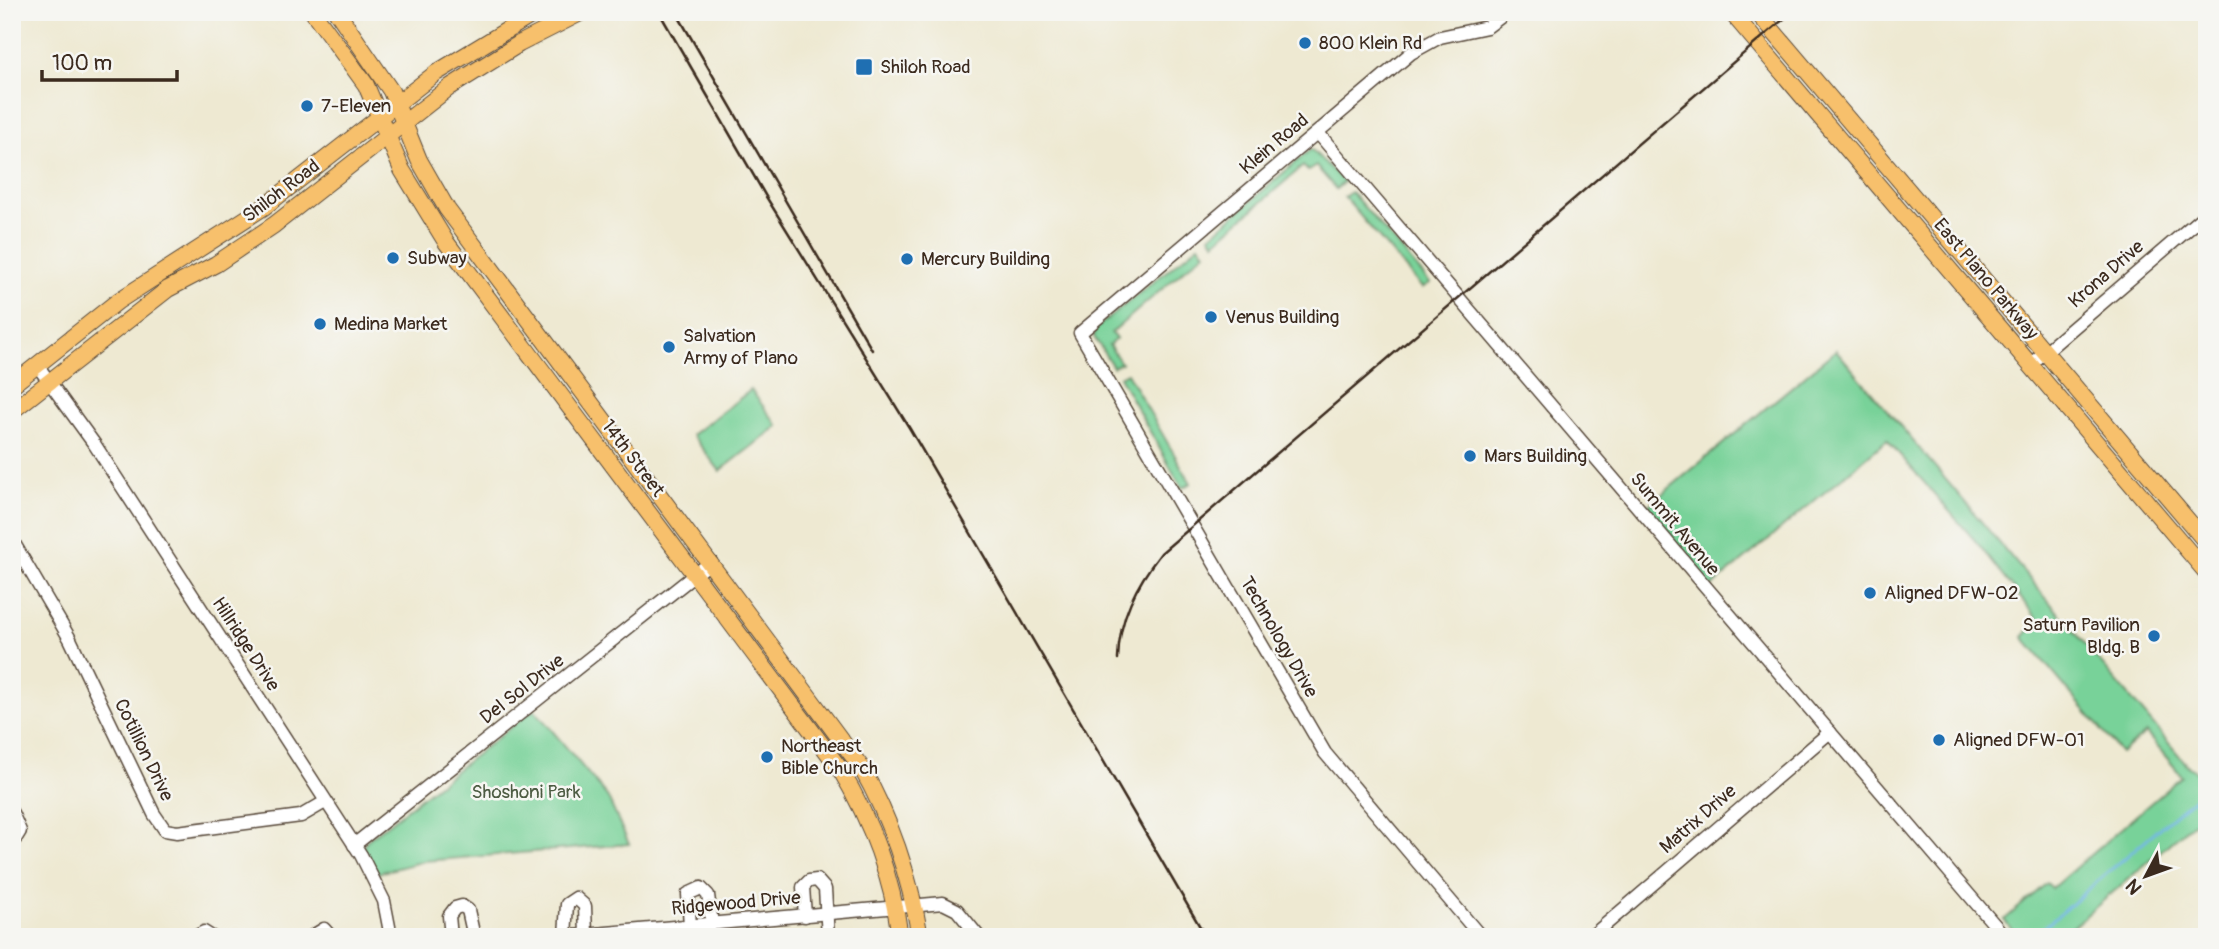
<svg xmlns="http://www.w3.org/2000/svg" width="2219" height="949" font-family="Pangolin,sans-serif">
<rect width="100%" height="100%" fill="#f6f6f2"/>
<filter id="ink" filterUnits="userSpaceOnUse"><feTurbulence type="fractalNoise" baseFrequency=".0143" numOctaves="2"/><feDisplacementMap in="SourceGraphic" scale="14" xChannelSelector="R" yChannelSelector="G"/><feConvolveMatrix kernelMatrix="1 2 1 2 8 2 1 2 1" color-interpolation-filters="sRGB"/></filter>
<filter id="wash" filterUnits="userSpaceOnUse"><feTurbulence type="fractalNoise" baseFrequency=".00686" numOctaves="4" result="noise"/><feDisplacementMap in="SourceGraphic" scale="28" xChannelSelector="R" yChannelSelector="G"/><feGaussianBlur stdDeviation="1.57" result="paint"/><feColorMatrix in="noise" values="0 0 0 0 0 0 0 0 0 0 0 0 0 0 0 0 0 1.4 0 .05"/><feComposite in="paint" operator="in"/></filter>
<g filter="url(#wash)">
<rect width="100%" height="100%" fill="#eee9d2"/>
<g fill="#78d299" stroke="#5a7e5c" stroke-width="2">
<path d="M1311,149L1344,182L1336,189L1316,166L1308,171L1303,166L1215,242L1210,236Z"/>
<path d="M1351,192L1430,283L1422,288L1344,197Z"/>
<path d="M1199,245L1205,252L1111,333L1116,339L1109,345L1121,363L1113,367L1094,337L1095,329Z"/>
<path d="M1836,350L2189,767L2200,774L2207,768V811L2061,937H2018L2004,920L2047,883L2052,888L2182,776L2146,733L2121,753L2023,637L2038,620L1978,544L1887,440L1709,589L1643,510Z"/>
<path d="M1127,373L1191,483L1182,488L1119,377Z"/>
<path d="M751,390L778,426L720,471L692,435Z"/>
<path d="M534,709L607,796L629,844L424,861L378,873L362,849L366,841Z"/>
</g>
<g fill="none" stroke-linecap="round" stroke-linejoin="round">
<path stroke="#75b5e9" stroke-width="2.5" d="M2033,937L2207,787"/>
</g>
</g>
<g filter="url(#ink)">
<g fill="none" stroke-linecap="round" stroke-linejoin="round">
<g stroke="#564739" stroke-width="15">
<g id="minor">
<path d="M1318,133L2005,937"/>
<path d="M2031,364L2207,213"/>
<path d="M37,365L95,445L361,855L384,901L391,937"/>
<path d="M12,540L70,639L154,814L165,830L177,832L301,816L325,802"/>
<path d="M12,813L20,831L12,844"/>
<path d="M354,845L711,562"/>
<path d="M805,916L803,887L809,881L817,880L825,889L828,937"/>
<path d="M690,926L688,894L701,888L708,895L712,924"/>
<path d="M565,936L567,904L576,898L585,906L586,935"/>
<path d="M195,937L204,932L212,937"/>
<path d="M311,937L324,929L331,937"/>
<path d="M451,937L449,916L455,908L462,906L468,910L474,937"/>
<path d="M561,937L943,903L957,910L979,937"/>
<path d="M1481,937L1325,753L1080,333L1411,53L1440,37L1487,27L1507,12"/>
<path d="M1591,937L1830,732"/>
</g>
</g>
<g stroke="#564739" stroke-width="18">
<g id="major">
<path d="M313,12L366,85L402,170L446,242L840,769C871,821 892,877 900,937"/>
<path d="M337,12L391,91L419,160L447,209L861,767C891,820 910,877 920,937"/>
<path d="M1731,12L2207,573"/>
<path d="M1757,12L2207,543"/>
<path d="M12,385L118,301L264,207L436,73L537,12"/>
<path d="M12,411L168,289L216,264L274,225L450,87L519,44L582,12"/>
</g>
</g>
<use href="#minor" stroke="#fff" stroke-width="12"/>
<use href="#major" stroke="#f7c06c" stroke-width="16"/>
<g stroke="#3b2a1e" stroke-width="2.5">
<path d="M659,12L765,195L910,429L1206,937"/>
<path d="M676,12L872,350"/>
<path d="M1118,659C1119,618 1136,585 1161,553L1792,12"/>
</g>
</g>
</g>
<g fill="#1f6fb2" stroke="#f6f6f2" stroke-width="2.5">
<circle cx="1305" cy="43" r="7"/>
<rect x="855" y="58" width="18" height="18" rx="3.5"/>
<circle cx="307" cy="106" r="7"/>
<circle cx="393" cy="258" r="7"/>
<circle cx="907" cy="259" r="7"/>
<circle cx="1211" cy="317" r="7"/>
<circle cx="320" cy="324" r="7"/>
<circle cx="669" cy="347" r="7"/>
<circle cx="1470" cy="456" r="7"/>
<circle cx="1870" cy="593" r="7"/>
<circle cx="2154" cy="636" r="7"/>
<circle cx="1939" cy="740" r="7"/>
<circle cx="767" cy="757" r="7"/>
</g>
<g text-anchor="middle" dominant-baseline="central" stroke-width="5" stroke-linejoin="round" paint-order="stroke">
<g font-size="19" fill="#3b2a1e" stroke="#f6f6f2" text-anchor="start">
<text x="1319" y="43">800 Klein Rd</text>
<text x="880" y="67">Shiloh Road</text>
<text x="321" y="106">7-Eleven</text>
<text x="407" y="258">Subway</text>
<text x="921" y="259">Mercury Building</text>
<text x="1225" y="317">Venus Building</text>
<text x="334" y="324">Medina Market</text>
<text x="683" y="336">Salvation<tspan x="683" dy="22">Army of Plano</tspan></text>
<text x="1484" y="456">Mars Building</text>
<text x="1884" y="593">Aligned DFW-02</text>
<text x="2140" y="625" text-anchor="end">Saturn Pavilion<tspan x="2140" dy="22">Bldg. B</tspan></text>
<text x="1953" y="740">Aligned DFW-01</text>
<text x="781" y="746">Northeast<tspan x="781" dy="22">Bible Church</tspan></text>
</g>
<g font-size="19" fill="#3b2a1e" stroke="#f6f6f2">
<text transform="translate(1274 144) rotate(-40)">Klein Road</text>
<text transform="translate(281 191) rotate(-37)">Shiloh Road</text>
<text transform="translate(2106 274) rotate(-41)">Krona Drive</text>
<text transform="translate(1986 279) rotate(50)">East Plano Parkway</text>
<text transform="translate(633 458) rotate(53)">14th Street</text>
<text transform="translate(1675 524) rotate(50)">Summit Avenue</text>
<text transform="translate(1279 637) rotate(60)">Technology Drive</text>
<text transform="translate(246 644) rotate(57)">Hillridge Drive</text>
<text transform="translate(522 689) rotate(-38)">Del Sol Drive</text>
<text transform="translate(144 750) rotate(64)">Cotillion Drive</text>
<text transform="translate(1698 819) rotate(-41)">Matrix Drive</text>
<text transform="translate(736 903) rotate(-5)">Ridgewood Drive</text>
</g>
<g font-size="19" fill="#4d5c43" stroke="#f6f6f2">
<text x="526" y="792">Shoshoni Park</text>
</g>
</g>
<rect width="2219" height="949" fill="none" stroke="#f6f6f2" stroke-width="42"/>
<g transform="translate(2146 876) rotate(229)" stroke="#f6f6f2" stroke-width="5" paint-order="stroke">
<path d="M0-5L12 26L0 18L-12 26Z" fill="#3b2a1e"/>
<text y="-10" font-size="19" font-weight="bold" text-anchor="middle" fill="#3b2a1e">N</text>
</g>
<path d="M42 70v10h135v-10" fill="none" stroke="#3b2a1e" stroke-width="3.5"/>
<text x="52" y="70" font-size="21" fill="#3b2a1e" stroke="#f6f6f2" stroke-width="5" paint-order="stroke">100 m</text>
</svg>
